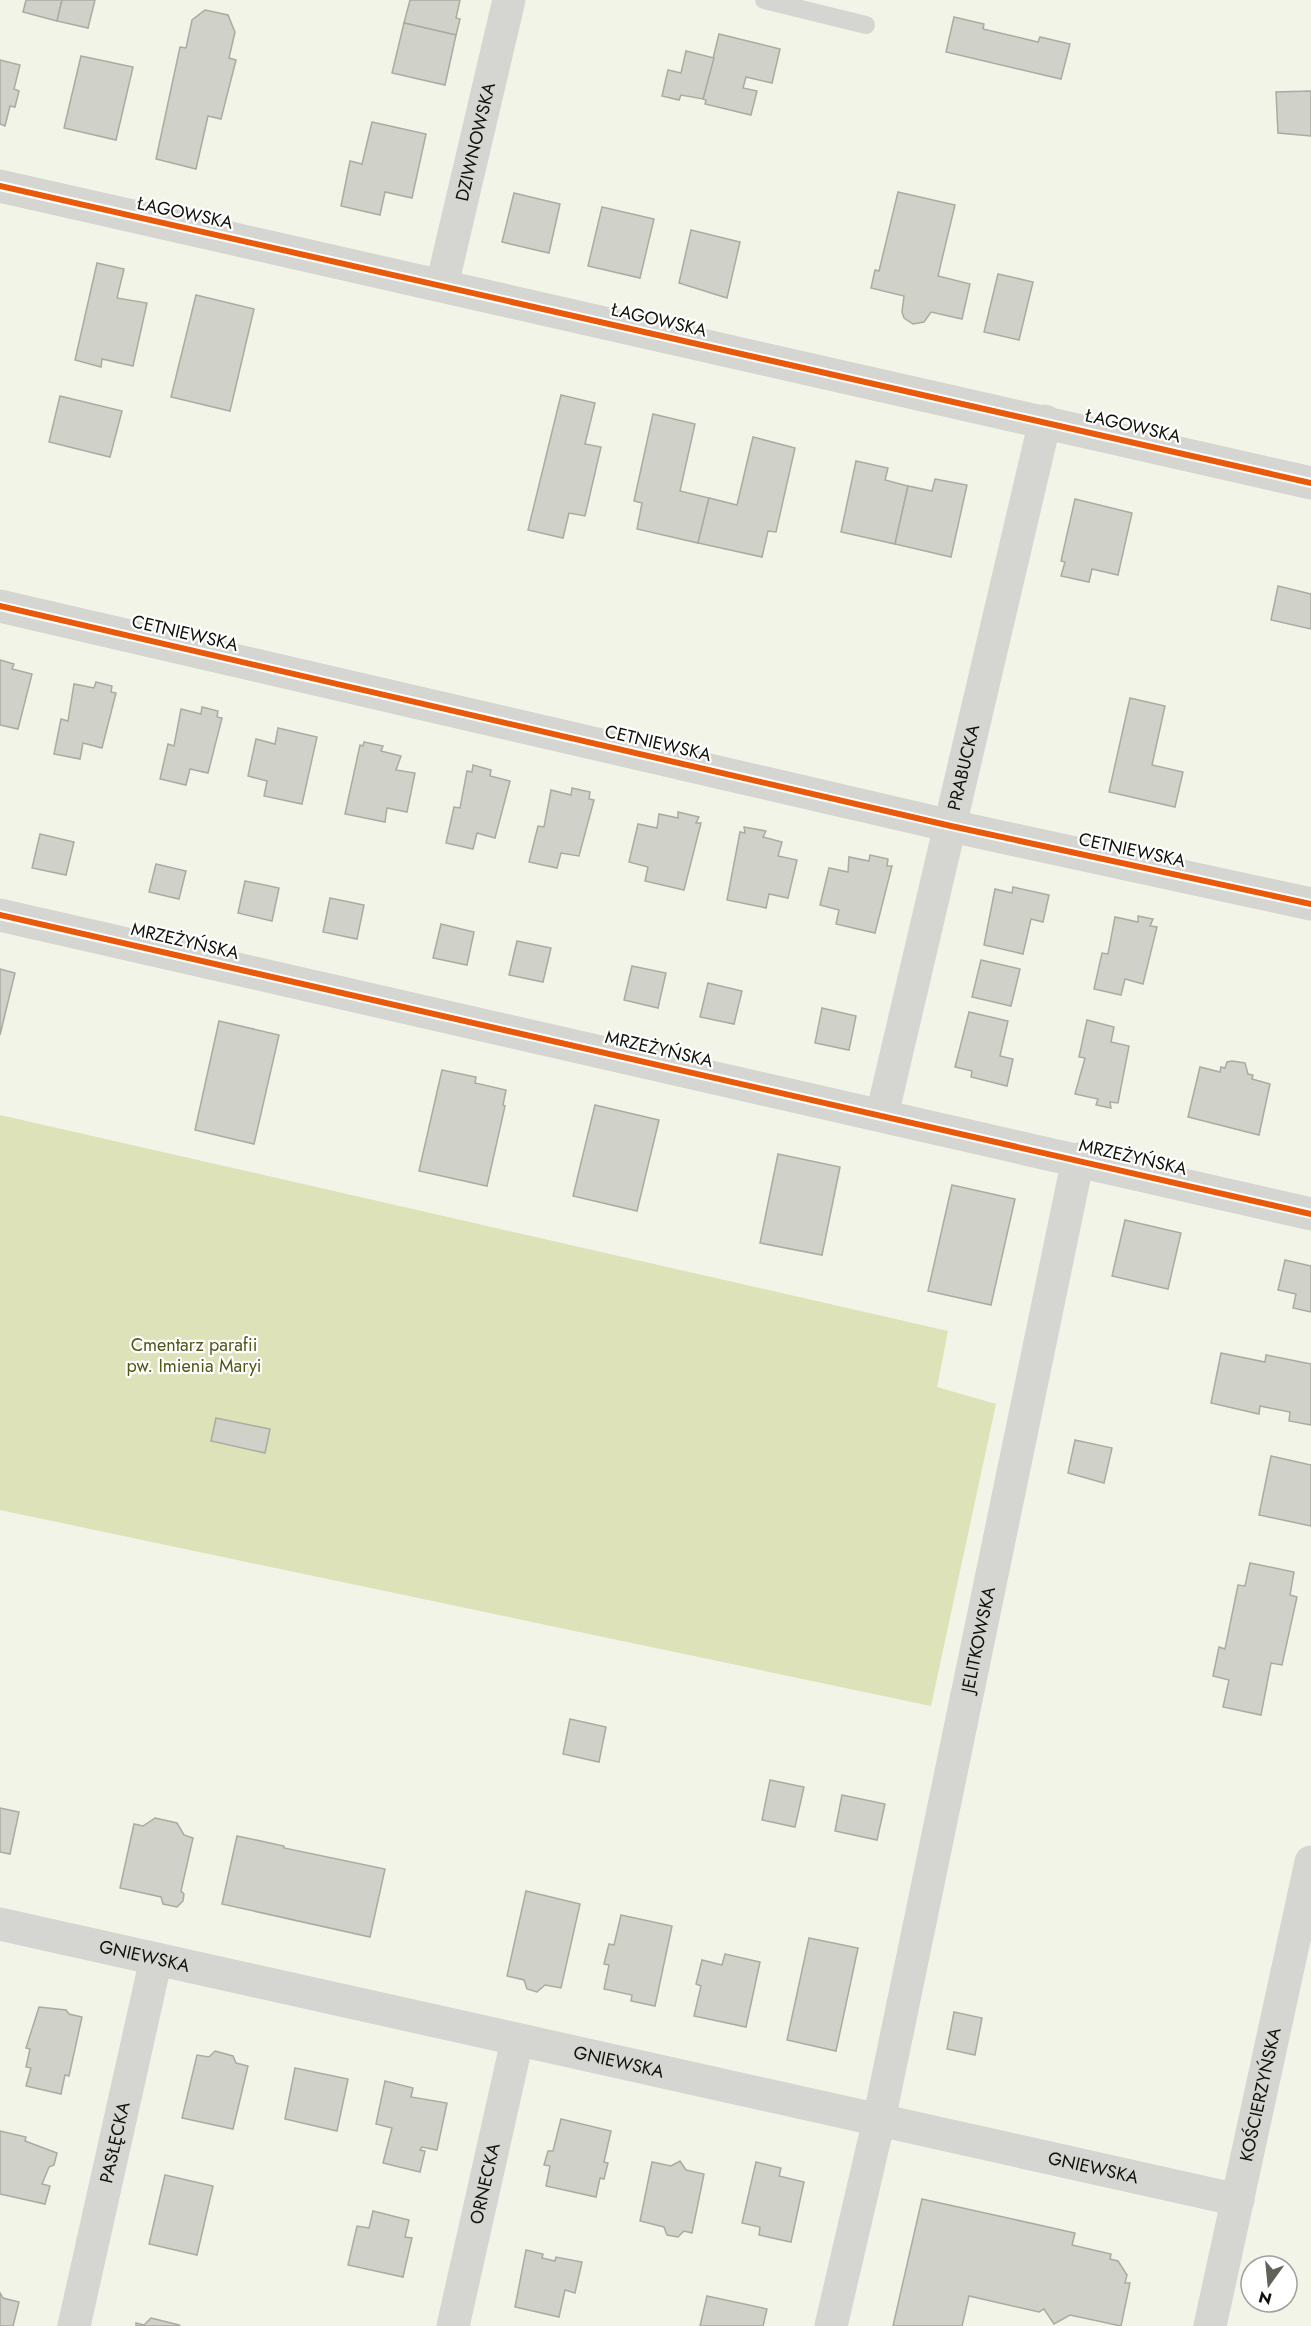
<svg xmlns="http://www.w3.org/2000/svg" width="1311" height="2326" font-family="Jost,sans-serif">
<rect width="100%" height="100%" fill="#f2f4e7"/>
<path fill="#dde2b9" d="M0,1115L948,1331L937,1387L996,1404L931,1706L0,1510Z"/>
<g fill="#d0d1c8" stroke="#aaaba2" stroke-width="1.5">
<path d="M26,0H62L57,21L23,12Z"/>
<path d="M62,0H95L88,28L57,21Z"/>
<path d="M410,0H460L456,18L460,19L456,35L404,23Z"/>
<path d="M205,10L228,15L235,32L229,58L236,60L221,119L208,116L196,169L156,159L180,47L186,48L192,20Z"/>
<path d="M954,17L984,24L983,29L1038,42L1040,37L1070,44L1061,79L946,52Z"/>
<path d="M404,23L456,35L445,85L392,73Z"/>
<path d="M719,34L780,49L772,83L746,77L743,88L757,91L751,115L705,104L706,100L703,99Z"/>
<path d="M686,51L714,58L703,99L681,95L679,100L662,96L668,70L681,73Z"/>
<path d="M81,56L133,67L116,140L64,128Z"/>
<path d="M0,60L20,65L14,89L19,91L15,107L10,106L5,126L0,124Z"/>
<path d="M1311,91V136L1278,133L1276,92Z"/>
<path d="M372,122L426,134L412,198L385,192L380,215L341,206L350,161L362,164Z"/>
<path d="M898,192L955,205L938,276L970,284L962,319L931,312L924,322L913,324L904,318L902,312L904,296L871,288L875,270L879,271Z"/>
<path d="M514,193L560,204L549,253L502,242Z"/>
<path d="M602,207L654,219L640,278L588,266Z"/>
<path d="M691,230L740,242L727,298L679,283Z"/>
<path d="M97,263L124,269L117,298L147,303L133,366L102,359L101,367L75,360Z"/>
<path d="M998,274L1033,282L1019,340L984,332Z"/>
<path d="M196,295L254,309L230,411L171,397Z"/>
<path d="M561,395L595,403L585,444L601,447L585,516L569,513L563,538L528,530Z"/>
<path d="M60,396L122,411L110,457L49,442Z"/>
<path d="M653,414L695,424L680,491L709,498L698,543L637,529L642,503L634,501Z"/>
<path d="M753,437L795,448L776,532L768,531L762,557L698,543L709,498L737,505Z"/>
<path d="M856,461L888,468L885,480L908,486L895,544L841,532Z"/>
<path d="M935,479L967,485L951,557L895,544L908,486L932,491Z"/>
<path d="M1075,499L1132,513L1118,575L1092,569L1089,582L1061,576L1065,562L1061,561Z"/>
<path d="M1278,586L1311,594V629L1271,620Z"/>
<path d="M0,660L14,664L12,669L32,674L18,729L0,725Z"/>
<path d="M96,682L112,686L111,692L116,693L102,748L83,743L80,759L54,754L61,719L68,721L74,684L94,688Z"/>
<path d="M1130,698L1165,706L1152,765L1183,772L1175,807L1109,792Z"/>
<path d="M202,707L218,711L217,717L222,718L208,773L190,769L186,785L160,779L168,744L174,746L181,709L201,714Z"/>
<path d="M278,728L317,737L302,804L264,796L267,781L248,776L256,739L275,744Z"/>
<path d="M364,742L383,746L381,751L401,756L396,770L415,773L407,812L387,808L385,822L345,814L360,745L363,746Z"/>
<path d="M473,765L491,770L490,776L510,781L495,838L477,833L473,849L446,843L454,807L460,808L467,771L472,772Z"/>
<path d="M572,788L590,792L589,799L594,800L579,856L561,853L557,868L529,862L538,826L544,827L551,790L571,795Z"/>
<path d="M678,812L699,817L696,823H701L684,890L645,881L648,867L629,862L638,824L657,828L659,814L678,818Z"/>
<path d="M744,827L766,831L763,837L782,842L778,856L797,860L788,898L769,894L766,908L727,900L740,832L745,833Z"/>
<path d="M40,834L74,842L66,875L32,868Z"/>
<path d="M870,855L888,859L887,866H892L875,933L836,924L839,910L820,905L829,868L848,872L849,857L869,861Z"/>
<path d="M156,864L186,871L179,899L149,892Z"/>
<path d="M245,881L279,888L272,921L238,913Z"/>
<path d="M1013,887L1049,895L1043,922L1031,919L1023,954L984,945L995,889L1012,893Z"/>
<path d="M330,898L364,905L357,939L323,932Z"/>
<path d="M1138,916L1153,919L1150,926L1157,927L1143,984L1125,979L1121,995L1094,989L1102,953L1108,954L1115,917L1138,922Z"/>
<path d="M441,924L474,932L467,965L433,958Z"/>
<path d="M517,941L551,948L543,982L509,975Z"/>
<path d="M981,960L1020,969L1011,1006L972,997Z"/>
<path d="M632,966L666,973L658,1008L624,1000Z"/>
<path d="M0,969L15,973L0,1035Z"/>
<path d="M708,983L742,991L734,1024L700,1017Z"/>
<path d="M822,1008L856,1016L849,1050L815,1043Z"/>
<path d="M969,1012L1008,1021L1000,1056L1013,1059L1007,1086L971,1077L972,1071L955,1067Z"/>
<path d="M1087,1020L1114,1027L1111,1042L1129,1046L1118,1103L1110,1102L1111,1108L1096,1105L1098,1099L1075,1094L1085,1058L1079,1057Z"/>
<path d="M219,1021L279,1035L254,1144L195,1130Z"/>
<path d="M1232,1061L1245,1063L1248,1074L1253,1075L1252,1079L1270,1084L1259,1135L1188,1117L1200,1067L1220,1072L1221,1067L1225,1068L1227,1062Z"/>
<path d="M442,1070L476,1077L475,1083L506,1090L503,1105L505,1106L487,1186L419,1171Z"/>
<path d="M595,1105L659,1120L637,1211L573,1196Z"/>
<path d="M778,1154L840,1167L822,1255L760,1243Z"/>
<path d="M952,1185L1015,1199L991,1305L928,1291Z"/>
<path d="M1125,1220L1181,1233L1168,1289L1112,1276Z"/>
<path d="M1285,1260L1311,1266V1312L1293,1308L1296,1294L1278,1290Z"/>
<path d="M1221,1353L1265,1362L1266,1355L1311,1364V1425L1289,1421L1290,1412L1260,1406L1259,1414L1211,1403Z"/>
<path d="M216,1418L270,1429L265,1453L211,1441Z"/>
<path d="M1075,1440L1112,1448L1104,1483L1068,1473Z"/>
<path d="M1271,1456L1311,1465V1526L1259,1515Z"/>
<path d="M1250,1563L1294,1572L1290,1595L1297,1597L1282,1665L1271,1663L1261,1715L1223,1707L1229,1680L1213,1676L1219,1647L1225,1649L1238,1585L1245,1586Z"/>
<path d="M570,1719L606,1727L599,1762L563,1754Z"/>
<path d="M770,1780L804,1787L795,1827L762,1820Z"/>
<path d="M842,1795L885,1804L877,1840L835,1831Z"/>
<path d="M0,1808L19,1812L10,1854L0,1852Z"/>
<path d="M155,1818L177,1823L184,1835L193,1838L181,1891L184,1894L183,1901L177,1907L163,1904L161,1897L120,1888L134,1824L143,1826Z"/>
<path d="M237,1836L284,1846V1848L385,1869L370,1937L222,1904Z"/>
<path d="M526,1891L580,1904L561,1988L545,1985L537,1992L527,1989L524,1980L507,1976Z"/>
<path d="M621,1915L672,1926L655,2006L631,2001L632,1995L604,1989L609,1965L604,1964L609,1944L614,1945Z"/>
<path d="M809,1938L858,1948L836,2051L787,2040Z"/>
<path d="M725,1954L760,1962L746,2027L694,2016L701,1986L696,1984L702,1960L722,1965Z"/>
<path d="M39,2007L66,2010L69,2014L82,2017L69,2076L65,2075L61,2094L26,2086L31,2068L26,2067L30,2049L26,2048Z"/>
<path d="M954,2012L982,2018L975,2055L947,2049Z"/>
<path d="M215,2051L233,2056L236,2063L248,2066L233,2129L182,2118L197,2055L209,2057Z"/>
<path d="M295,2068L348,2079L337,2131L285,2119Z"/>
<path d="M385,2081L413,2088L411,2097L447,2103L437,2150L422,2147L420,2150L425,2151L420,2172L383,2163L392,2128L376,2124Z"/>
<path d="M561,2119L611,2131L604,2162L608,2163L604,2179L600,2178L596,2197L546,2186L550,2166L544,2165L548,2151H553Z"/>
<path d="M0,2131L26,2137L25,2141L57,2153L54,2165L49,2167L42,2184L50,2186L45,2204L0,2194Z"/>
<path d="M680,2161L686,2170L704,2174L692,2233L684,2231L678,2237L667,2235L664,2227L640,2221L652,2162L671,2166Z"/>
<path d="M756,2162L781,2168L779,2176L804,2182L791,2242L759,2235L760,2227L742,2223Z"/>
<path d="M165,2175L213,2186L197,2255L149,2244Z"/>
<path d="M922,2199L1075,2233L1072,2245L1111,2254L1110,2259L1118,2261L1127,2275L1125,2283H1130L1121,2326L1070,2315L1054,2324L1044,2309L1039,2312L969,2296L962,2326H893Z"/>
<path d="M373,2211L409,2220L405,2237L412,2238L403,2277L348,2265L357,2226L369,2228Z"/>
<path d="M526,2250L543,2254L542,2258L555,2261L556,2257L582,2262L575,2293L565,2290L559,2317L515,2307Z"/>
<path d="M0,2293L3,2298L19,2302L13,2326H0Z"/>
<path d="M707,2296L767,2309L763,2326H700Z"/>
<path d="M151,2318L179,2325L180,2326H136V2323L144,2325Z"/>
</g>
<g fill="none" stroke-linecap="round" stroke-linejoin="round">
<path stroke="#d5d5d1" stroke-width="18" d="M764,0L866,25"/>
<g stroke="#d5d5d1" stroke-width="33">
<path d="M0,186L1311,483"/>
<path id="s1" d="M442,285L509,0"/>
<path d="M0,606L951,826L1311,904"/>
<path d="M0,915L1311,1214"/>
<path id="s2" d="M882,1115L1045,421"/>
<path id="s3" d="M0,1924L1238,2200"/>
<path id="s4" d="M74,2326L156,1959"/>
<path id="s5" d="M453,2326L517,2041"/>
<path id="s6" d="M831,2326L879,2120L1078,1159"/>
<path id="s7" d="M1210,2326L1311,1862"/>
</g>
<g stroke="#fff" stroke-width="10">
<g id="cycleway">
<path d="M0,186L1311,483"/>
<path d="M0,606L951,826L1311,904"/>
<path d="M0,915L1311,1214"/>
</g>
</g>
<use href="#cycleway" stroke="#e8590c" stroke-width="6"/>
</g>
<g text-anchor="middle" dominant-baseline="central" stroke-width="4.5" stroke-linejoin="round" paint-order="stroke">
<g font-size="18" fill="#11120b" stroke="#fff">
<text stroke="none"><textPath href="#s1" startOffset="147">DZIWNOWSKA</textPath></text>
<text transform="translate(185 213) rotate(12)">ŁAGOWSKA</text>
<text transform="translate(659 320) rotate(13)">ŁAGOWSKA</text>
<text transform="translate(1133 426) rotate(13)">ŁAGOWSKA</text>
<text transform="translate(185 633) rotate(13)">CETNIEWSKA</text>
<text transform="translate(658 743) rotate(13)">CETNIEWSKA</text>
<text stroke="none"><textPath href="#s2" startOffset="357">PRABUCKA</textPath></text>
<text transform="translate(1132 850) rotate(12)">CETNIEWSKA</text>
<text transform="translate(185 941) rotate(13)">MRZEŻYŃSKA</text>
<text transform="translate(659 1049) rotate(13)">MRZEŻYŃSKA</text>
<text transform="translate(1133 1157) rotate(13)">MRZEŻYŃSKA</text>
<text stroke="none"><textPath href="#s6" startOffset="702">JELITKOWSKA</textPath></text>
<text stroke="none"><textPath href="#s3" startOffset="148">GNIEWSKA</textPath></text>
<text stroke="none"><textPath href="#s3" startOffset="634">GNIEWSKA</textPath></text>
<text stroke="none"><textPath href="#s7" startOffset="237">KOŚCIERZYŃSKA</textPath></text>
<text stroke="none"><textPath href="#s4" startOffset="188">PASŁĘCKA</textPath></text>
<text stroke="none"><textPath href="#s3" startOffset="1120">GNIEWSKA</textPath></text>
<text stroke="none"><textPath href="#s5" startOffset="146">ORNECKA</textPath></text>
</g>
<g font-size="18" fill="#515717" stroke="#fff">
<text x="194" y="1345">Cmentarz parafii<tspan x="194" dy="21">pw. Imienia Maryi</tspan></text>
</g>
</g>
<g transform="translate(1269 2284) rotate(195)"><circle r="28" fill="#ffffff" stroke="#a0a09d" stroke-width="1.5"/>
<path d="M0-4.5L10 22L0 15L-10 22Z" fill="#606158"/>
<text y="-9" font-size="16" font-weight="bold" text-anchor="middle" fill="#11120b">N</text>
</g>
</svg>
